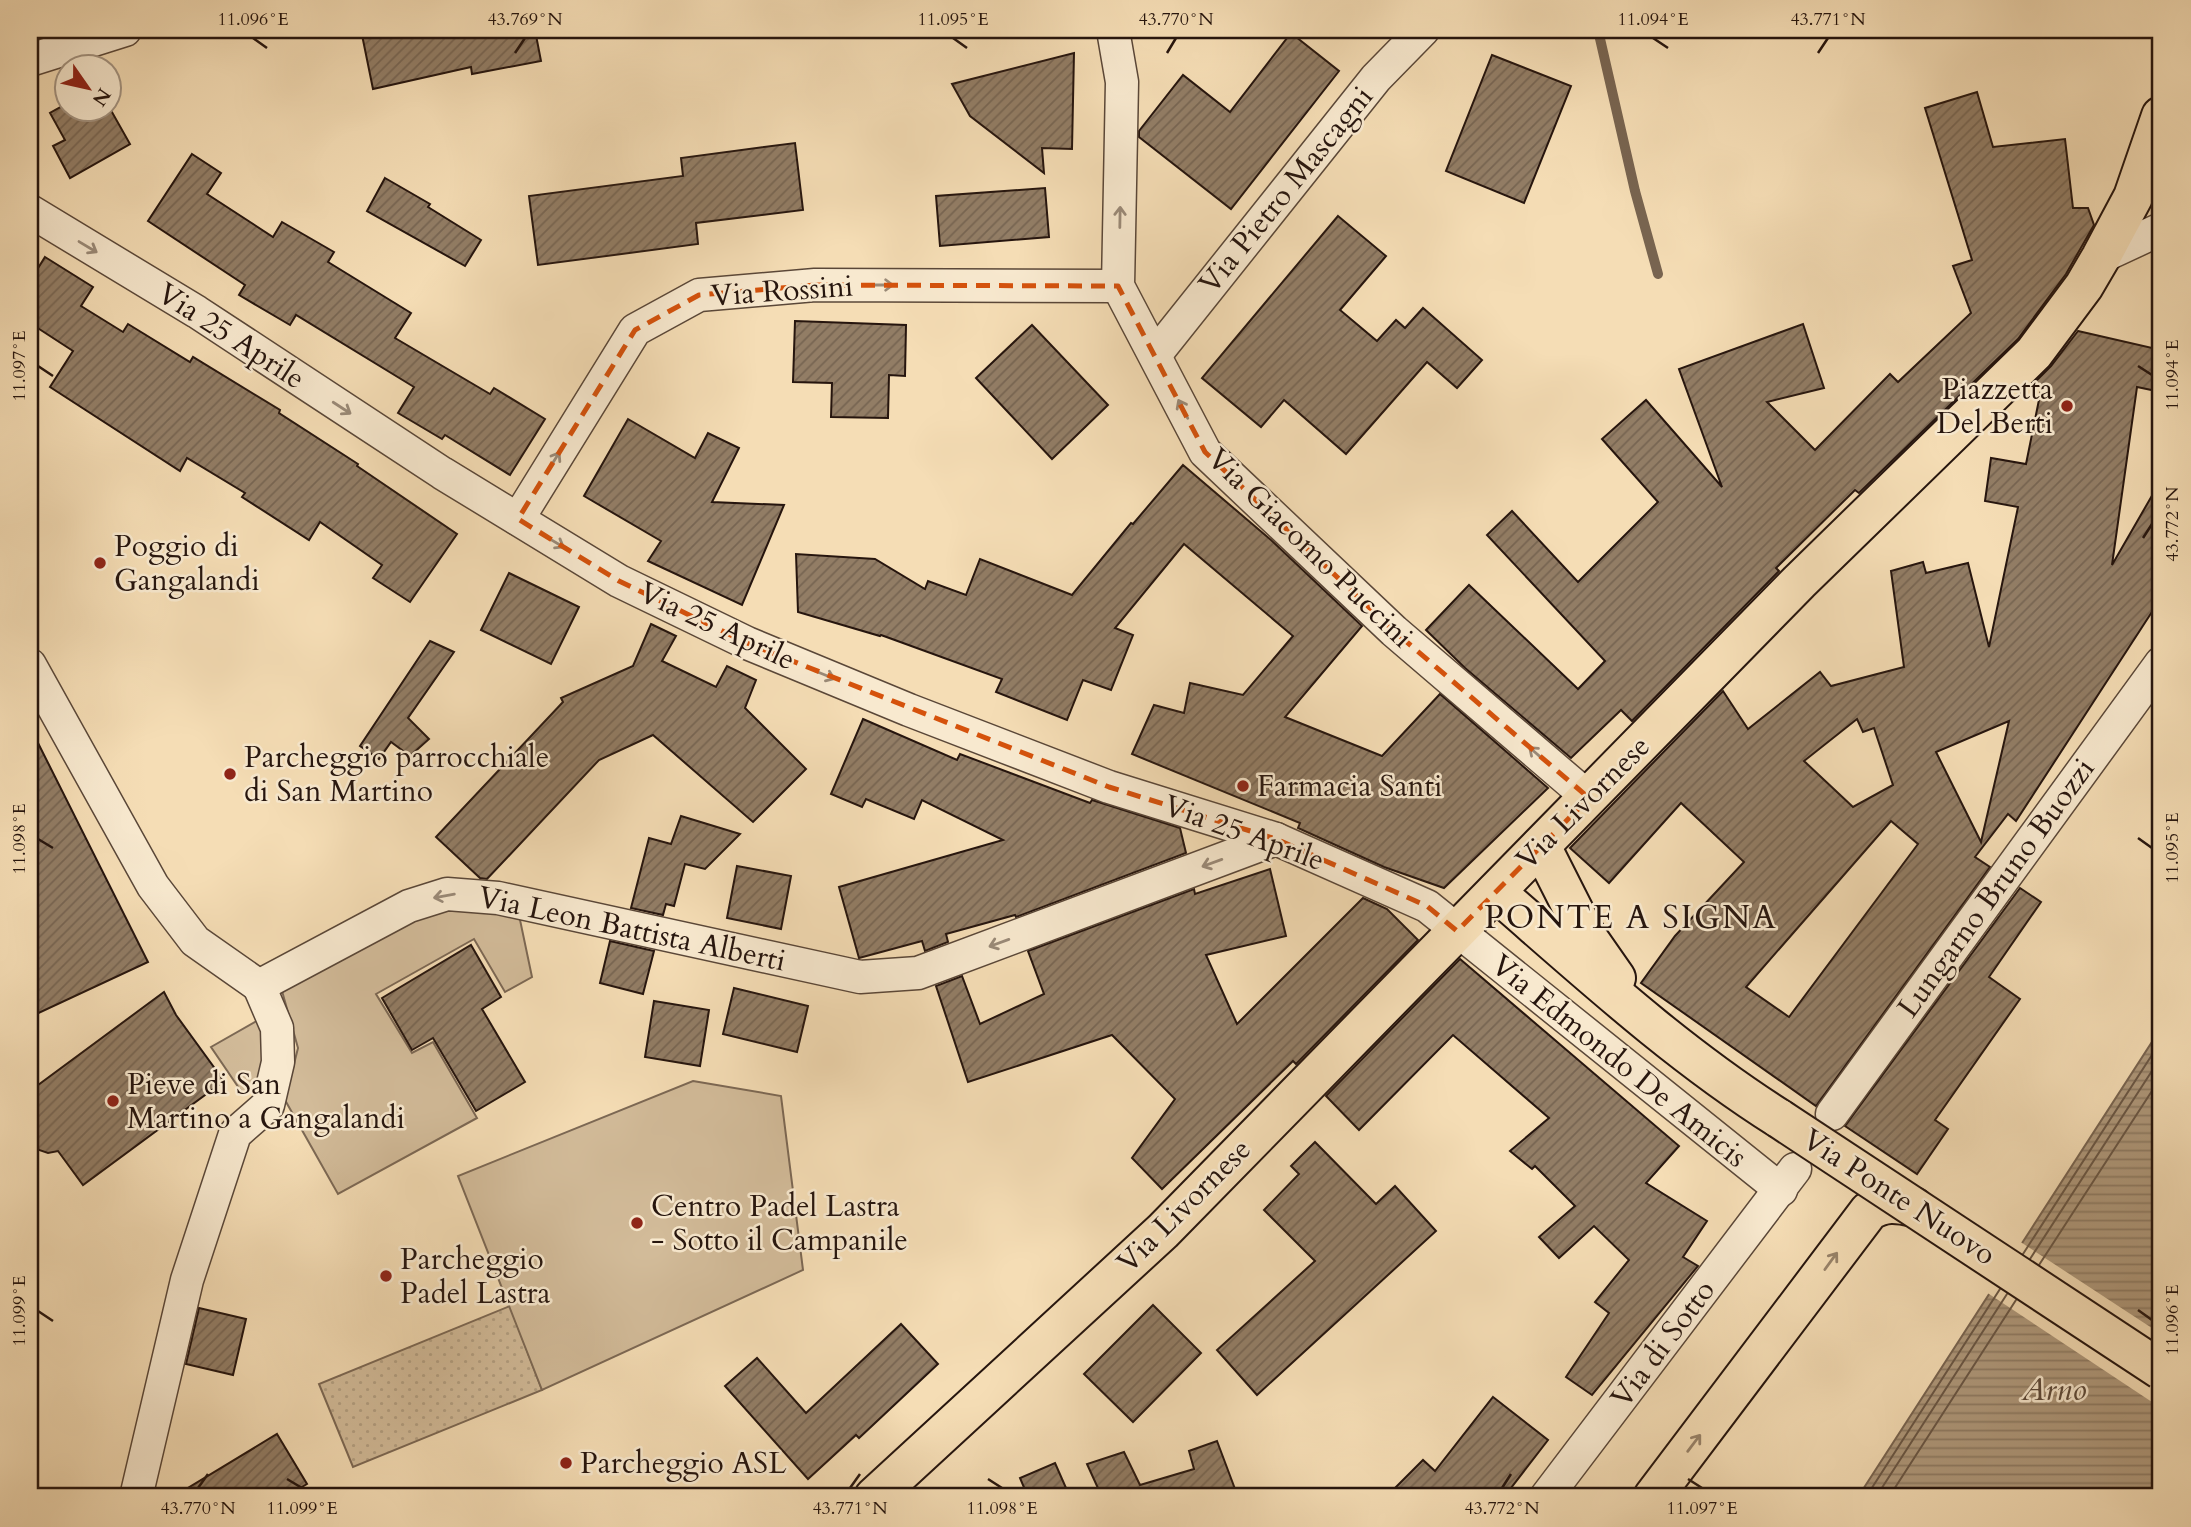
<svg xmlns="http://www.w3.org/2000/svg" width="2191" height="1527" font-family="Cardo,serif">
<defs>
<pattern id="grass-dots" width="8" height="8" patternUnits="userSpaceOnUse" patternTransform="scale(1.75)"><rect width="8" height="8" fill="#d2bb99"/><path d="M2 2h.1M6 6h.1" fill="none" stroke="#b4a083" stroke-width="1.8" stroke-linecap="round"/></pattern>
<pattern id="water-rules" width="6" height="5" patternUnits="userSpaceOnUse" patternTransform="scale(1.75)"><rect width="6" height="5" fill="#af997c"/><path d="M0 2.5h6" fill="none" stroke="#8e7c64"/></pattern>
<pattern id="building-hatch" width="6" height="6" patternUnits="userSpaceOnUse" patternTransform="scale(1.75)"><rect width="6" height="6" fill="#927d65"/><path d="M-1 1l2-2M0 6l6-6M5 7l2-2" fill="none" stroke="#776552"/></pattern>
</defs>
<rect width="100%" height="100%" fill="#f5ddb5"/>
<filter id="stains"><feTurbulence type="fractalNoise" baseFrequency=".00286" numOctaves="4"/><feColorMatrix values="0 0 0 0 .2 0 0 0 0 .09 0 0 0 0 .02 0 0 0 .5 -.17"/></filter>
<radialGradient id="worn" r=".72"><stop offset=".6" stop-color="#630" stop-opacity="0"/><stop offset="1" stop-color="#630" stop-opacity=".3"/></radialGradient>
<path fill="url(#grass-dots)" stroke="#7c6854" stroke-width="2" d="M510,1306L542,1390L353,1467L319,1384Z"/>
<g fill="#d2bb99" stroke="#7c6854" stroke-width="2">
<path d="M453,903L519,915L532,977L505,992L474,939L376,994L412,1053L433,1042L477,1118L338,1194L285,1100L298,1048L282,991L426,912Z"/>
<path d="M260,1019L267,1034L260,1085L243,1094L211,1047Z"/>
<path d="M693,1081L781,1096L803,1270L542,1390L458,1176Z"/>
</g>
<path fill="url(#water-rules)" stroke="#786450" stroke-width="2" d="M2161,1028V1497H1858Z"/>
<path fill="#f5ddb5" d="M2019,1241L2161,1334V1408L1986,1292Z"/>
<g fill="none" stroke-linecap="round" stroke-linejoin="round">
<g stroke="#6a5745" stroke-width="2">
<path d="M2023,1254L2161,1041"/>
<path d="M2030,1259L2161,1057"/>
<path d="M2039,1265L2161,1077"/>
<path d="M1866,1497L2000,1289"/>
<path d="M1876,1497L2007,1294"/>
<path d="M1889,1497L2016,1300"/>
</g>
<path stroke="#786450" stroke-width="10" d="M1598,30L1635,191L1658,274"/>
</g>
<g fill="url(#building-hatch)" stroke="#26150e" stroke-width="2" fill-rule="evenodd">
<path d="M361,30H535L541,61L472,74L471,67L373,89Z"/>
<path d="M1291,33L1339,71L1231,209L1139,137V131L1183,75L1230,112Z"/>
<path d="M1074,53L1072,149L1042,148L1044,173L970,116L952,84Z"/>
<path d="M1492,55L1571,86L1524,203L1446,171Z"/>
<path d="M1977,92L1993,147L2065,139L2073,208H2088L2094,225L2066,274L2018,339L1859,493L1855,490L1776,568L1779,571L1632,721L1621,710L1571,758L1465,668L1426,630L1469,585L1578,689L1605,661L1487,535L1512,511L1578,582L1658,502L1602,439L1646,400L1722,487L1679,369L1803,324L1824,388L1767,402L1815,450L1890,374L1898,382L1971,313L1953,266L1972,260L1925,108Z"/>
<path d="M66,104V108H108V105L130,144L70,178L53,146L65,140L50,113Z"/>
<path d="M795,143L803,210L696,223L698,244L538,265L529,196L683,176L681,158Z"/>
<path d="M192,154L221,173L207,194L273,237L282,222L334,252L328,262L411,313L395,338L490,394L494,388L545,419L510,475L445,435L442,439L398,413L414,387L296,315L290,325L239,295L245,285L148,221Z"/>
<path d="M385,178L430,204L428,207L481,240L465,266L367,211Z"/>
<path d="M1045,188L1049,237L940,246L936,196Z"/>
<path d="M1338,216L1386,256L1340,310L1377,341L1396,320L1405,328L1423,308L1482,360L1457,388L1427,362L1346,454L1284,400L1261,427L1202,378Z"/>
<path d="M45,257L93,287L81,306L123,332L128,324L190,362L193,357L280,410L279,413L358,464L357,466L457,534L410,602L373,578L382,565L320,522L309,540L242,497L245,493L187,458L180,471L50,387L73,351L30,323V281Z"/>
<path d="M795,321L906,325L905,376L889,375L888,418L831,417L832,383L793,382Z"/>
<path d="M1032,325L1108,405L1052,459L976,378Z"/>
<path d="M2078,331L2161,350V392L2137,387L2112,565L2161,480V598L2016,821L2008,814L1975,857L1990,867L1816,1106L1641,983L1675,936L1744,862L1681,803L1609,883L1570,848L1723,691L1748,729L1820,672L1831,686L1904,667L1891,571L1923,562L1926,573L1968,563L1989,647L2018,507L1985,501L1991,458L2026,464L2042,385L2036,384L2037,380L2051,366ZM1857,719L1863,732L1874,728L1893,785L1853,807L1804,761ZM2009,721L1981,842L1936,752ZM1891,821L1918,844L1789,1017L1746,987Z"/>
<path d="M628,419L695,458L708,433L739,448L712,502L784,505L742,605L648,561L661,541L584,496Z"/>
<path d="M1183,465L1271,540L1362,626L1285,717L1382,756L1440,694L1548,788L1444,888L1384,867L1298,828L1300,823L1132,754L1154,705L1184,713L1190,683L1243,695L1293,636L1184,544L1115,628L1133,635L1111,690L1083,680L1067,720L996,692L1002,679L881,635L880,636L798,612L796,554L875,559L925,589L928,581L966,595L980,559L1072,595L1131,523L1133,524Z"/>
<path d="M509,573L579,607L551,664L481,630Z"/>
<path d="M651,624L676,636L662,661L716,687L727,666L756,680L745,708L806,769L753,822L653,735L599,760L487,879L480,878L436,837L563,702L561,698L633,666Z"/>
<path d="M430,641L454,652L408,718L429,739L410,756L391,742L379,759L360,746Z"/>
<path d="M863,719L957,760L960,754L1090,803L1092,800L1180,828L1186,853L1016,917L1015,915L946,934L948,942L925,951L922,941L859,958L839,887L1003,840L922,800L914,819L866,799L862,807L831,794Z"/>
<path d="M30,727L148,962L30,1017Z"/>
<path d="M681,816L740,834L705,869L685,864L674,906L666,904L663,915L631,908L649,838L671,844Z"/>
<path d="M737,866L791,876L781,929L727,918Z"/>
<path d="M1270,869L1286,936L1206,955L1237,1024L1363,898L1387,909L1418,940L1296,1064L1293,1061L1162,1189L1132,1158L1175,1099L1112,1035L968,1082L936,986L962,976L980,1024L1044,994L1028,951L1194,889L1195,894Z"/>
<path d="M2020,888L2041,902L1989,977L2020,999L1935,1120L1948,1129L1917,1174L1845,1126Z"/>
<path d="M610,941L654,951L643,994L600,983Z"/>
<path d="M471,945L501,997L482,1009L525,1082L476,1111L433,1038L412,1050L382,998Z"/>
<path d="M1460,959L1679,1146L1646,1183L1707,1221L1683,1257L1698,1266L1592,1395L1566,1377L1609,1313L1595,1302L1629,1260L1594,1226L1559,1258L1539,1237L1575,1206L1535,1166L1532,1169L1510,1151L1549,1118L1453,1035L1359,1130L1326,1096Z"/>
<path d="M734,988L808,1006L797,1052L723,1034Z"/>
<path d="M164,992L176,1015L224,1081L83,1185L58,1151L48,1153L39,1150L33,1143L32,1133L38,1123L30,1112V1091Z"/>
<path d="M654,1001L709,1010L700,1066L645,1057Z"/>
<path d="M1315,1142L1376,1204L1395,1186L1436,1231L1257,1395L1217,1350L1315,1261L1264,1210L1299,1174L1291,1166Z"/>
<path d="M1153,1305L1201,1353L1133,1422L1084,1374Z"/>
<path d="M199,1308L246,1319L233,1375L186,1364Z"/>
<path d="M901,1324L938,1364L859,1438L856,1435L808,1479L725,1386L757,1358L806,1413Z"/>
<path d="M1493,1397L1548,1440L1504,1497H1386L1423,1460L1435,1471Z"/>
<path d="M277,1434L307,1484L285,1497H173Z"/>
<path d="M1217,1441L1238,1497H1102L1087,1464L1124,1452L1140,1485L1194,1469L1189,1451Z"/>
<path d="M1055,1463L1070,1497H1028L1020,1478Z"/>
</g>
<g fill="none" stroke-linecap="round" stroke-linejoin="round">
<g stroke="#5a4738" stroke-width="35">
<g id="minor">
<path d="M1113,30L1122,82L1118,286L1205,452L1394,631L1589,798"/>
<path d="M30,60L125,30"/>
<path d="M30,211L197,312L442,473L619,581L747,643L909,710L1109,787L1276,839L1427,906L1781,1190"/>
<path d="M2101,257L2161,229"/>
<path d="M1155,355L1376,78L1423,30"/>
<path d="M518,519L635,330L699,295L815,285L1118,286"/>
<path d="M30,665L153,886L195,941L259,986"/>
<path d="M259,986L409,906L447,894L498,898L860,977L918,973L1276,839"/>
<path d="M1832,1114L2161,663"/>
<path d="M136,1497L187,1280L235,1134L268,1105L278,1062L277,1028L259,986"/>
<path d="M1546,1497L1795,1169"/>
</g>
</g>
<g stroke="#26150e" stroke-width="42">
<g id="major">
<path d="M1541,846L1586,935L1616,978"/>
<path d="M1496,892C1587,971 1677,1054 1780,1119"/>
<path d="M874,1497L1163,1231L1799,582L2034,353L2084,286L2101,257L2133,197L2161,116"/>
<path d="M1653,1497L1869,1211C1885,1202 1895,1203 1914,1207"/>
</g>
</g>
<use href="#minor" stroke="#f8e9cf" stroke-width="32"/>
<use href="#major" stroke="#f5ddb5" stroke-width="38"/>
<g stroke="#26150e" stroke-width="42" stroke-linecap="butt">
<path id="major-bridge" d="M1780,1119L2161,1370"/>
</g>
<use href="#major-bridge" stroke="#f5ddb5" stroke-width="38"/>
</g>
<defs><path id="oneway-shaft" d="M-6 0H5M1.5-3L5.5 0L1.5 3" fill="none" stroke-width="1.6" stroke-linecap="round" stroke-linejoin="round" transform="scale(1.75)"/></defs>
<g stroke="#9a8a78">
<use href="#oneway-shaft" transform="translate(1120 217) rotate(-89)"/>
<use href="#oneway-shaft" transform="translate(88 247) rotate(31)"/>
<use href="#oneway-shaft" transform="translate(883 285)"/>
<use href="#oneway-shaft" transform="translate(342 408) rotate(33)"/>
<use href="#oneway-shaft" transform="translate(1183 409) rotate(-117)"/>
<use href="#oneway-shaft" transform="translate(554 461) rotate(-58)"/>
<use href="#oneway-shaft" transform="translate(555 542) rotate(31)"/>
<use href="#oneway-shaft" transform="translate(825 675) rotate(22)"/>
<use href="#oneway-shaft" transform="translate(1537 754) rotate(-139)"/>
<use href="#oneway-shaft" transform="translate(1212 863) rotate(160)"/>
<use href="#oneway-shaft" transform="translate(444 896) rotate(170)"/>
<use href="#oneway-shaft" transform="translate(999 943) rotate(160)"/>
</g>
<g stroke="#98836a">
<use href="#oneway-shaft" transform="translate(1831 1261) rotate(-54)"/>
<use href="#oneway-shaft" transform="translate(1694 1443) rotate(-53)"/>
</g>
<path fill="none" stroke="#d5520c" stroke-width="5" stroke-dasharray="14 9" stroke-linejoin="round" d="M815,285L1118,286L1205,452L1394,631L1589,798L1457,931L1427,906L1276,839L1109,787L747,643L619,581L518,519L635,330L699,295Z"/>
<path fill="none" stroke="#26150e" stroke-width="2.5" d="M253,38L267,48M953,38L967,48M1653,38L1668,48M515,53L525,38M1167,53L1176,38M1818,53L1828,38M38,366L53,376M2138,366L2152,375M2143,538L2152,524M2138,838L2152,848M38,839L53,848M2138,1310L2152,1320M38,1311L53,1321M287,1479L302,1488M988,1479L1002,1488M1688,1479L1702,1488M198,1488L208,1474M850,1488L860,1474M1502,1488L1511,1474"/>
<g fill="#8f2418" stroke="#f8e9cf" stroke-width="2.5">
<circle cx="2067" cy="406" r="7"/>
<circle cx="100" cy="563" r="7"/>
<circle cx="230" cy="774" r="7"/>
<circle cx="1243" cy="786" r="7"/>
<circle cx="113" cy="1101" r="7"/>
<circle cx="637" cy="1223" r="7"/>
<circle cx="386" cy="1276" r="7"/>
<circle cx="566" cy="1463" r="7"/>
</g>
<g text-anchor="middle" dominant-baseline="central" stroke-width="5" stroke-linejoin="round" paint-order="stroke">
<g font-size="30" fill="#26150e" stroke="#f8e9cf">
<text transform="translate(1286 190) rotate(-51)">Via Pietro Mascagni</text>
<text transform="translate(782 291) rotate(-4)">Via Rossini</text>
<text transform="translate(231 336) rotate(33)">Via 25 Aprile</text>
<text transform="translate(1310 548) rotate(44)">Via Giacomo Puccini</text>
<text transform="translate(717 626) rotate(25)">Via 25 Aprile</text>
<text transform="translate(1583 803) rotate(-45)">Via Livornese</text>
<text transform="translate(1244 833) rotate(20)">Via 25 Aprile</text>
<text transform="translate(1996 888) rotate(-54)">Lungarno Bruno Buozzi</text>
<text transform="translate(632 929) rotate(12)">Via Leon Battista Alberti</text>
<text transform="translate(1619 1061) rotate(39)">Via Edmondo De Amicis</text>
<text transform="translate(1899 1197) rotate(33)">Via Ponte Nuovo</text>
<text transform="translate(1184 1206) rotate(-45)">Via Livornese</text>
<text transform="translate(1663 1344) rotate(-53)">Via di Sotto</text>
</g>
<g font-size="30" fill="#26150e" stroke="#f8e9cf" text-anchor="start">
<text x="2053" y="389" text-anchor="end">Piazzetta<tspan x="2053" dy="34">Del Berti</tspan></text>
<text x="114" y="546">Poggio di<tspan x="114" dy="34">Gangalandi</tspan></text>
<text x="244" y="757">Parcheggio parrocchiale<tspan x="244" dy="34">di San Martino</tspan></text>
<text x="1257" y="786">Farmacia Santi</text>
<text x="127" y="1084">Pieve di San<tspan x="127" dy="34">Martino a Gangalandi</tspan></text>
<text x="651" y="1206">Centro Padel Lastra<tspan x="651" dy="34">- Sotto il Campanile</tspan></text>
<text x="400" y="1259">Parcheggio<tspan x="400" dy="34">Padel Lastra</tspan></text>
<text x="580" y="1463">Parcheggio ASL</text>
</g>
<g font-size="32" font-style="italic" fill="#5d4a3a" stroke="#f8e9cf">
<text x="2054" y="1390">Arno</text>
</g>
<g font-size="33" letter-spacing="2" fill="#26150e" stroke="#f8e9cf">
<text x="1631" y="917">PONTE A SIGNA</text>
</g>
</g>
<rect width="2191" height="1527" fill="none" stroke="#f5ddb5" stroke-width="77"/>
<g transform="translate(88 88) rotate(124)"><circle r="33" fill="#f8e9cf" stroke="#a49482" stroke-width="2"/>
<path d="M0-5L12 26L0 18L-12 26Z" fill="#8f2418"/>
<text y="-10" font-size="19" font-weight="bold" text-anchor="middle" fill="#26150e">N</text>
</g>
<rect x="38" y="38" width="2114" height="1450" fill="none" stroke="#26150e" stroke-width="2.5"/>
<g font-size="18" text-anchor="middle" fill="#26150e">
<text x="253" y="25">11.096°E</text>
<text x="525" y="25">43.769°N</text>
<text x="953" y="25">11.095°E</text>
<text x="1176" y="25">43.770°N</text>
<text x="1653" y="25">11.094°E</text>
<text x="1828" y="25">43.771°N</text>
<text transform="translate(19 366) rotate(-90)" y="6">11.097°E</text>
<text transform="translate(2172 375) rotate(-90)" y="6">11.094°E</text>
<text transform="translate(2172 524) rotate(-90)" y="6">43.772°N</text>
<text transform="translate(19 839) rotate(-90)" y="6">11.098°E</text>
<text transform="translate(2172 848) rotate(-90)" y="6">11.095°E</text>
<text transform="translate(19 1311) rotate(-90)" y="6">11.099°E</text>
<text transform="translate(2172 1320) rotate(-90)" y="6">11.096°E</text>
<text x="198" y="1514">43.770°N</text>
<text x="302" y="1514">11.099°E</text>
<text x="850" y="1514">43.771°N</text>
<text x="1002" y="1514">11.098°E</text>
<text x="1502" y="1514">43.772°N</text>
<text x="1702" y="1514">11.097°E</text>
</g>
<rect width="100%" height="100%" filter="url(#stains)"/>
<rect width="100%" height="100%" fill="url(#worn)"/>
</svg>
